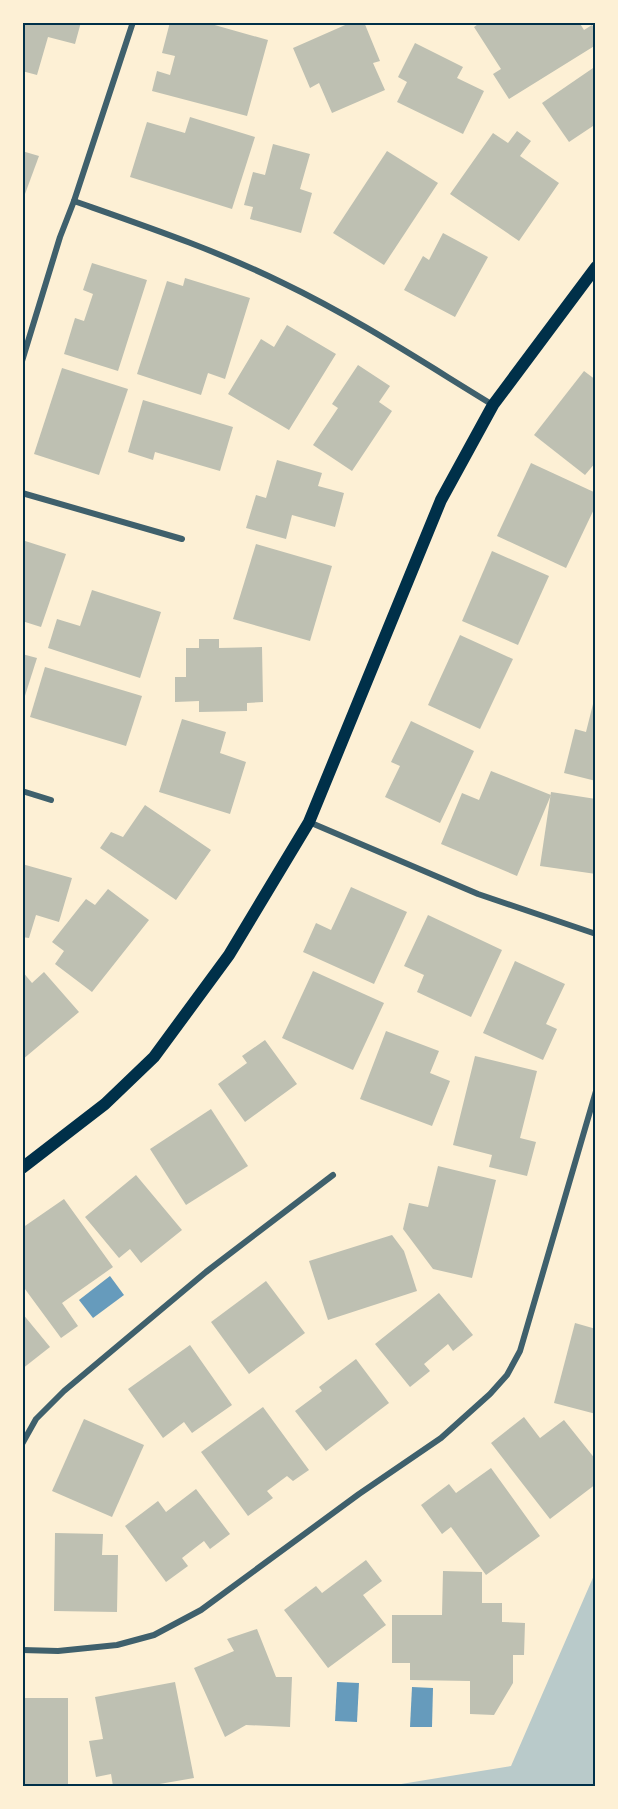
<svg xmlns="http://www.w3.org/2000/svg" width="618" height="1809" font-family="'PT Sans Narrow',sans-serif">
<rect width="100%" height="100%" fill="#fdf0d5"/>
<path fill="#b9caca" d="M595,1573V1786H389L511,1766Z"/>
<g fill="#669bbc">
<path d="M110,1276L124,1295L93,1318L79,1300Z"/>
<path d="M337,1682L359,1683L357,1722L335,1721Z"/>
<path d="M412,1687L433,1688L432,1727H410Z"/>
</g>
<g fill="#bec0b2">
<path d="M22,22H81L75,44L48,37L37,75L22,71Z"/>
<path d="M170,22H204L268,40L247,116L152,91L157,71L170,75L175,56L162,53Z"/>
<path d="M352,22H364L380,61L373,63L385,90L332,113L319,83L310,88L293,48Z"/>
<path d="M481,22H579L584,30L592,25L596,31V45L509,99L493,74L501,69L474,27Z"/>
<path d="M415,43L463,67L457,78L484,91L463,134L397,102L407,82L398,77Z"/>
<path d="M596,66V124L569,142L542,103Z"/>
<path d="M190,117L255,137L232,209L130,177L147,122L185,133Z"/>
<path d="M517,131L531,141L520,156L559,183L519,241L450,194L493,133L508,143Z"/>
<path d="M273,144L310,154L300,189L312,193L301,233L250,219L253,207L244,205L253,172L265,175Z"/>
<path d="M22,151L39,156L25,194L22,193Z"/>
<path d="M387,151L438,183L384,265L333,233Z"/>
<path d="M443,233L488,257L455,317L404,290L423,256L429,260Z"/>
<path d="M92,263L147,280L118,371L64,354L75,318L84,321L93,294L83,290Z"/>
<path d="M185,278L250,298L225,379L208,373L201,395L137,374L167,281L183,286Z"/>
<path d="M287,325L336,354L289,430L228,394L261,339L274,347Z"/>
<path d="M358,365L390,386L379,402L392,411L352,471L313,445L338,408L332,404Z"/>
<path d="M62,368L128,389L99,475L34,454Z"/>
<path d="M584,371L596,380V462L585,475L534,435Z"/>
<path d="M143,400L233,427L220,471L155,452L153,460L128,452Z"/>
<path d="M277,460L322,473L318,486L344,493L335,527L292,515L286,539L246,528L256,495L266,498Z"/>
<path d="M531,463L596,493V505L566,568L497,536Z"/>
<path d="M22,540L66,554L41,627L22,621Z"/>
<path d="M256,544L332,566L310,641L233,619Z"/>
<path d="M492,551L549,576L518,645L462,621Z"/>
<path d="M92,590L161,612L140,678L48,648L57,619L80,626Z"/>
<path d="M460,635L513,659L480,729L428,705Z"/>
<path d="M199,639H219V648L262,647L263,702L247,703V711L199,712V701L175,702V677H186V648H199Z"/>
<path d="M22,654L37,658L23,702H22Z"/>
<path d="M45,667L142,696L126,746L30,717Z"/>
<path d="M595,696H596V781L564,773L575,729L586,732Z"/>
<path d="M182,719L226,732L220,753L246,762L230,814L159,792Z"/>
<path d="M411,721L474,751L440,823L385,797L400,766L391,762Z"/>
<path d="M491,771L551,795L517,876L441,844L462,793L479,800Z"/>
<path d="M551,792L596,799V874L540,866Z"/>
<path d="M145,805L211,850L176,900L100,848L111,832L123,837Z"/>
<path d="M22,864L72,878L59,922L36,915L29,938L22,937Z"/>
<path d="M351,887L407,912L374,984L303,952L316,923L331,930Z"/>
<path d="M108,889L149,920L92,992L55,964L64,951L52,942L86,899L95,905Z"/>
<path d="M428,915L502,950L471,1017L417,992L424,975L404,966Z"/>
<path d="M515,961L565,984L546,1024L557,1029L543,1060L483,1033Z"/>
<path d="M22,971L32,983L44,972L79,1012L22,1060Z"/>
<path d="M313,971L384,1003L353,1070L282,1038Z"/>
<path d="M386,1031L439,1051L430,1073L450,1081L432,1126L360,1099Z"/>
<path d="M265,1040L297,1084L245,1122L218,1084L247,1063L242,1056Z"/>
<path d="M475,1056L537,1071L520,1138L536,1142L527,1176L489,1167L492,1155L453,1145Z"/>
<path d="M211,1109L248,1166L186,1205L150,1149Z"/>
<path d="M438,1166L496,1180L472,1278L433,1269L403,1229L409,1203L428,1207Z"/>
<path d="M136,1175L182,1230L141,1263L130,1249L119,1258L85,1217Z"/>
<path d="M64,1199L113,1267L62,1303L78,1326L61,1338L22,1285V1228Z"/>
<path d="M392,1235L404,1251L417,1291L328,1320L309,1261Z"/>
<path d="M266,1281L305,1333L249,1374L211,1322Z"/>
<path d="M439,1293L473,1335L453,1351L448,1344L424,1364L430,1371L410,1387L375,1344Z"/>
<path d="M22,1313L50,1347L22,1369Z"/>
<path d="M575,1323L596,1329V1414L554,1403Z"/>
<path d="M190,1345L232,1405L192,1433L184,1422L163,1438L128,1389Z"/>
<path d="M356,1359L389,1403L326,1451L295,1411L322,1391L319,1387Z"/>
<path d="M263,1407L309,1470L293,1481L287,1476L267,1491L273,1498L248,1516L201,1452Z"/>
<path d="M524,1417L540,1438L564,1420L596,1460V1484L550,1519L491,1443Z"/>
<path d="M84,1419L144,1445L112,1517L52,1491Z"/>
<path d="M491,1468L540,1536L486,1575L451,1527L442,1534L421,1505L449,1484L456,1493Z"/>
<path d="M196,1489L230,1534L210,1549L204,1541L182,1558L188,1566L166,1582L125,1526L158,1501L166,1512Z"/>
<path d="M55,1533L103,1534L102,1555H118L117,1612L54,1611Z"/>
<path d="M366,1560L382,1581L363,1595L386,1625L328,1668L284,1610L316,1586L322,1593Z"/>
<path d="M443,1571L482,1572V1603H502V1622L525,1623L524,1655H513V1683L494,1715L470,1714V1681L410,1680V1663H392V1615H442Z"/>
<path d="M257,1629L276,1677H292L290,1727L246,1725L225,1737L194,1668L234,1651L227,1639Z"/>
<path d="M175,1682L194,1778L148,1786H113L111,1774L96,1777L89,1741L103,1739L95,1697Z"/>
<rect x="22" y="1698" width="46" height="87"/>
</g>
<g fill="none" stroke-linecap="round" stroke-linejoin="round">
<g stroke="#3f606c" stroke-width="6">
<path d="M74,201C145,226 216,250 283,283C356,318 424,363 493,405"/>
<path d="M22,361L60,237L74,201L133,22"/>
<path d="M22,493L182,539"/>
<path d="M22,791L51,800"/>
<path d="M309,822L478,894L596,934"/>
<path d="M22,1444L36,1419L64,1391L206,1272L333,1175"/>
<path d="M22,1650L58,1651L117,1645L154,1635L201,1610L359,1494L441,1438L490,1394L507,1375L520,1351L596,1091"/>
</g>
<path stroke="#003049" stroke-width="12" d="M22,1168L105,1104L154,1057L229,955L309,822L441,500L493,405L596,267"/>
</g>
<rect width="618" height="1809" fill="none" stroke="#fdf0d5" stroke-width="48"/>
<rect x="24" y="24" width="570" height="1761" fill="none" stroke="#003049" stroke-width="2"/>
</svg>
